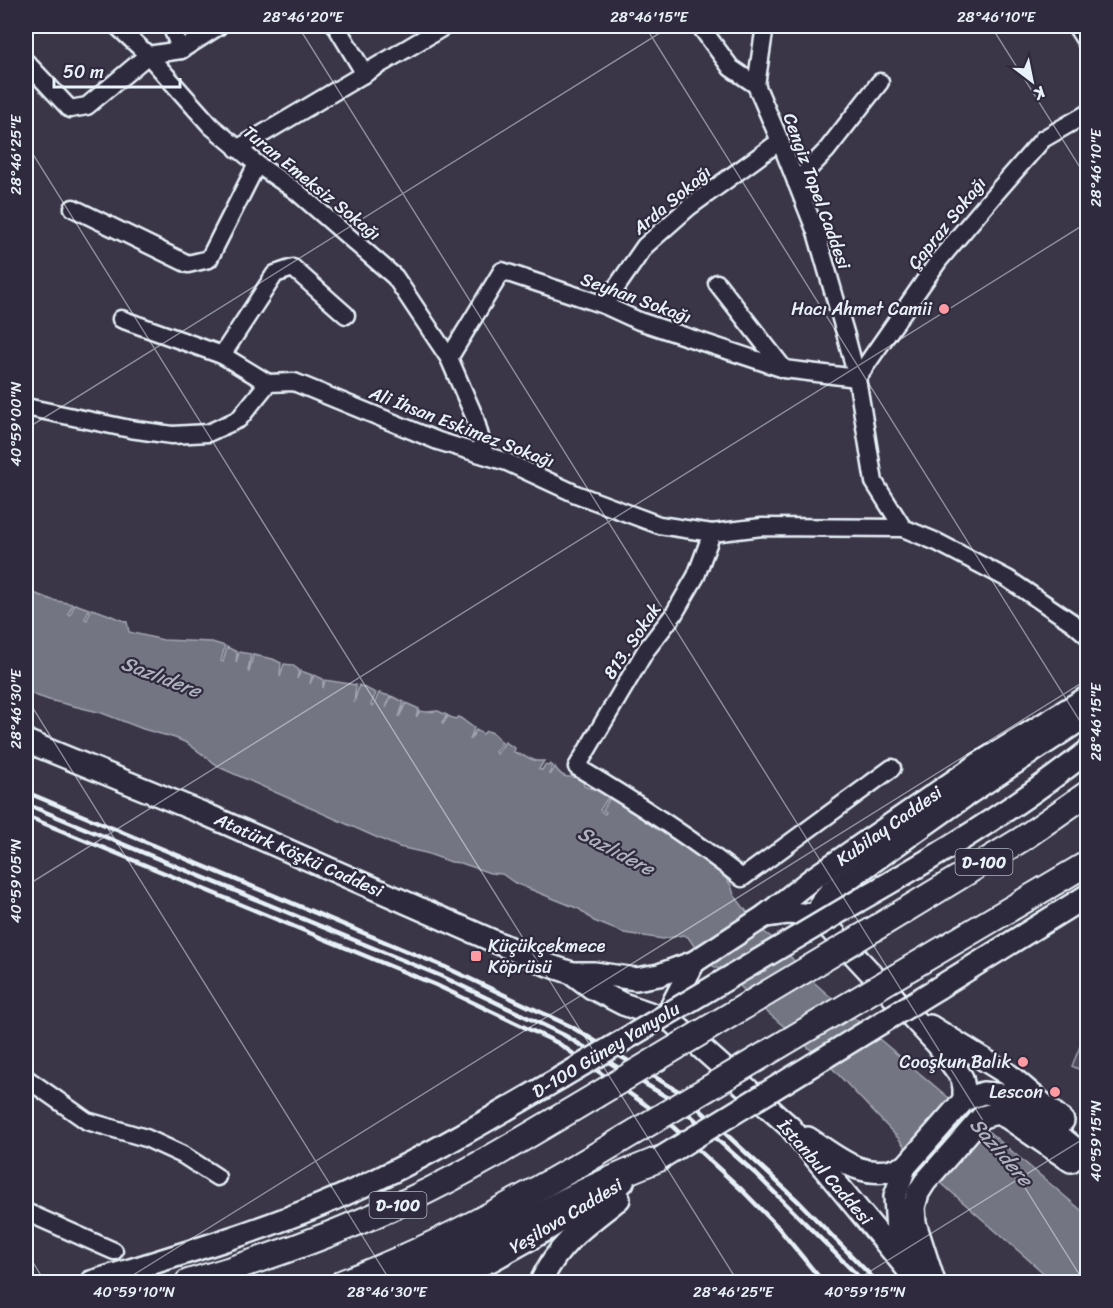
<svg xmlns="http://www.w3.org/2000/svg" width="1113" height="1308" font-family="Sriracha,sans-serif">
<rect width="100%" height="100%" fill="#3a3648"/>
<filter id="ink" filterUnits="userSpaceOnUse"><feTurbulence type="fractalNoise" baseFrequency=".0167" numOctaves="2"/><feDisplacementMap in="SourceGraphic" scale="12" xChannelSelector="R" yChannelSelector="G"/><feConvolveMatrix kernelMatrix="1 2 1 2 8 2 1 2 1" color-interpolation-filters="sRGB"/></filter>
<g filter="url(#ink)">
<path fill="#504e5f" stroke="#9ca0ac" stroke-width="1.5" d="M1087,1029V1073L1072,1066Z"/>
<path fill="#737482" stroke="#a2a6b1" stroke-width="1.5" d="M26,590L52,600L73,604L68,614L70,615L75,604L89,609L85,619L87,620L91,609C102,611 115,618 127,622L129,632L163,640L212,642L225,646L221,661L223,662L227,647L237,652L236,663L239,652L251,654L248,671L249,672L253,655L273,659L281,663L280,677L284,664L292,665L299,670L297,679L301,671L312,675L310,684L314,675L323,679V688L325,680L356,685L354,703L359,685L376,693L371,705L373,706L379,693L390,696L386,708L391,696L404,702L399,717L406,703L419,709L416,717L420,711L426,712L438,711L447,715L442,722L443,724L448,716L455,719L459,717L474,728L470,740L476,730L483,734L486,731C494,731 497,737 502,743L495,752L497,754L505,742L515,748L514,752L536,761H544L539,769L542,770L545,765L548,766L550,764L553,766L549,774H551L555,767C561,776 566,779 577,776L582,779L584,786C593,790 601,790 611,793L600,810L605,814L606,812L603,810L612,794L630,805L629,811L636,814L638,809L694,854L716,867L731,885L734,895L760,929L777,941L808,977L852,1016L1087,1215V1282H1042L1047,1276L915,1160L899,1139L832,1068L759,1005L727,973L705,962L688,937L683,935L663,939L624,933L594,921L579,909L515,883L502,874L490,873L461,863L451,862L426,853L399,847L378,838L221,768L187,743L175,738L143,729L102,713L49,700L26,692Z"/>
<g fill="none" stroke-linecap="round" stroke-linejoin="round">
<g stroke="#e8f1f8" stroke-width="21">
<g id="minor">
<path d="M117,26L148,55L211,126L257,164L296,191L395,277L449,358L475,418L485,455"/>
<path d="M171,26L181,50"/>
<path d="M336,26L365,74"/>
<path d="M700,26L731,68L756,85L780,141L816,232L846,336L857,378L874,482L903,528L937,542L1008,579L1073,623L1088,636"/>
<path d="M1076,26L1088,45"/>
<path d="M26,62L70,109L87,106L148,55L181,50L219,26"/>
<path d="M756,85L765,26"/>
<path d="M237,149L445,26"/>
<path d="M796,182L826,151L880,82"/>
<path d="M73,208L188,264L209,259L257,164"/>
<path d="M717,283L784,369"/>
<path d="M604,305L645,246L689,207L780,141"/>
<path d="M121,319L222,355L268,383"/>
<path d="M222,355L275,274L293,268L346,315"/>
<path d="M449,358L502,271L604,305L639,321L784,369L857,378L939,260L994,195L1043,139L1088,113"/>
<path d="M26,407L130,429L172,435L208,433L239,419L268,383L294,382L438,441L507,462L576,494L659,525L712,533L762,527L903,528"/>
<path d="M712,533L696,576L674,614L646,650L577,767C634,801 690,837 742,878L892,768"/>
<path d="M26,1078L87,1121L146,1138L183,1155L217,1177"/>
<path d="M26,1212L114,1251"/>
</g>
</g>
<g stroke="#e8f1f8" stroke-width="26">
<g id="major">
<path d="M26,741L205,814L548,965L572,973L592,988L623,1004L670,1020L790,1127L918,1282"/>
<path d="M858,901C938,856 1016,808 1088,751"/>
<path d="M817,915L822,901L830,892L971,792L1088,715"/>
<path d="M765,916L787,913L817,915L938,1045L962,1078L964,1088V1100"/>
<path d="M572,973H594L636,979L659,975L694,962L765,916L812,879L980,763L1088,697"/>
<path d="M938,988L1088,895"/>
<path d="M670,1020L672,1005L694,962"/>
<path d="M930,1026L1009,1075L1063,1121"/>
<path d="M808,1138C843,1161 862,1181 905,1167"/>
<path d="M909,1259L897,1233L895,1196L900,1182L905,1167L964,1100L983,1093L1004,1095L1042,1122L1088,1159"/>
<path d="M91,1282C169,1258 248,1235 323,1204C406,1169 483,1123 560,1078"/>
<path d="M438,1282L490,1261L546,1230L623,1182"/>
<path d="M541,1282C557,1244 587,1224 619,1199"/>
<path d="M934,1282L915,1223L914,1207L918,1193L925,1182L982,1117L997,1113L1008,1118L1071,1161"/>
</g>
</g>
<g stroke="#e8f1f8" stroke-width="28">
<g id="highway">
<path d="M879,926L1022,839L1088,793"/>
<path d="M912,967L1088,863"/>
<path d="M188,1282C264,1260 339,1233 411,1199C475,1169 534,1132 595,1096"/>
<path d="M343,1282C446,1243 543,1187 638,1130"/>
<path d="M384,1282C448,1266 505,1232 563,1202C594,1186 626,1172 659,1159"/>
</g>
</g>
<use href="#minor" stroke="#2f2a3d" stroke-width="16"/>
<use href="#major" stroke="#2f2a3d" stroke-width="21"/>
<use href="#highway" stroke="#2f2a3d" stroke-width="24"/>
<g stroke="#e8f1f8" stroke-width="4.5">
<path d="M26,792L445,967L570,1026L683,1094L799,1202L877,1282"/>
<path d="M26,804L441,976L564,1035L675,1102L756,1174L864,1282"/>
<path d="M26,816L436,985L558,1043L660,1115L741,1189L777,1226L823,1282"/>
</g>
<g stroke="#e8f1f8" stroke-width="26" stroke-linecap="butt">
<g id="major-bridge">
<path d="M560,1078L858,901"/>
<path d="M659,1159L938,988"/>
</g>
</g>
<g stroke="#e8f1f8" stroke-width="28" stroke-linecap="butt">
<g id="highway-bridge">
<path d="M595,1096L879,926"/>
<path d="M638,1130L912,967"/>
</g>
</g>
<use href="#major-bridge" stroke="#2f2a3d" stroke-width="21"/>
<use href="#highway-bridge" stroke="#2f2a3d" stroke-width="24"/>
</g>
</g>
<path fill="none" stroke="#e8f1f8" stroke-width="1.5" stroke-opacity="0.45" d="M298,26L1084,1282M645,26L1088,734M991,26L1088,180M26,143L738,1282M26,429L671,26M26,697L391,1282M26,886L1088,222M26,1251L45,1282M122,1282L1088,679M853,1282L1088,1136"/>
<g fill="#ff9aa2" stroke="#2f2a3d" stroke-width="2">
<circle cx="944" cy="309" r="6"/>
<rect x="470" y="950" width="12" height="12" rx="3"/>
<circle cx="1023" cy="1062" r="6"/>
<circle cx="1055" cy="1092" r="6"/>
</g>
<g text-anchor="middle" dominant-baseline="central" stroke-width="4.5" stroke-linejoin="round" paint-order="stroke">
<g fill="#2f2a3d" stroke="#b0b5c0" stroke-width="1.5">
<rect x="955.5" y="849" width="57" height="26" rx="4.5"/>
<rect x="369.5" y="1192" width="57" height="26" rx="4.5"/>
</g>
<g font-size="16" font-weight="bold" fill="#e8f1f8">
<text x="984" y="862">D-100</text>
<text x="398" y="1205">D-100</text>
</g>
<g font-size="18" fill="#e8f1f8" stroke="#2f2a3d">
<text transform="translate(312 183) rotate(39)">Turan Emeksiz Sokağı</text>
<text transform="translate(817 191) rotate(70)">Cengiz Topel Caddesi</text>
<text transform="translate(672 200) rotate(-40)">Arda Sokağı</text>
<text transform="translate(947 223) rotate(-51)">Çapraz Sokağı</text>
<text transform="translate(636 298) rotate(20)">Seyhan Sokağı</text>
<text transform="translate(462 427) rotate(21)">Ali İhsan Eskimez Sokağı</text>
<text transform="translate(632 641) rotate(-56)">813. Sokak</text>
<text transform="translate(889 826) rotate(-35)">Kubilay Caddesi</text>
<text transform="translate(299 855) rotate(24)">Atatürk Köşkü Caddesi</text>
<text transform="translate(606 1050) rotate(-31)">D-100 Güney Yanyolu</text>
<text transform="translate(825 1172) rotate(49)">İstanbul Caddesi</text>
<text transform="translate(566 1216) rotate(-31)">Yeşilova Caddesi</text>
</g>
<g font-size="18" fill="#e8f1f8" stroke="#2f2a3d" text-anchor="end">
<text x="932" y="309">Hacı Ahmet Camii</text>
<text x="488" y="946" text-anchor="start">Küçükçekmece<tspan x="488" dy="21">Köprüsü</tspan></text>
<text x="1011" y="1062">Cooşkun Balık</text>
<text x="1043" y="1092">Lescon</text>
</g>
<g font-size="20" font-style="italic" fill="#aeb2bd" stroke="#2f2a3d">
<text transform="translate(161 677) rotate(21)">Sazlıdere</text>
<text transform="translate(616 851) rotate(28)">Sazlıdere</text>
<text transform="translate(1001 1152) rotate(49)">Sazlıdere</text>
</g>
</g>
<rect width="1113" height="1308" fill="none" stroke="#2f2a3d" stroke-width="66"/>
<g transform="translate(1032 81) rotate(148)" stroke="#2f2a3d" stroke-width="4.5" paint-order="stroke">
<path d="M0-4.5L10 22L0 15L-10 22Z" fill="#e8f1f8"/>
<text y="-9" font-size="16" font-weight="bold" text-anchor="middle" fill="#e8f1f8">K</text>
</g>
<path d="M54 78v9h126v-9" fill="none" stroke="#e8f1f8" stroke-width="3"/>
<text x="63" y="78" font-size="18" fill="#e8f1f8" stroke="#2f2a3d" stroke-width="4.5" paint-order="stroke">50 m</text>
<rect x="33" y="33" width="1047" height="1242" fill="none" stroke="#e8f1f8" stroke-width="2"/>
<g font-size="15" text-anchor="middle" fill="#e8f1f8">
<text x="303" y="22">28°46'20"E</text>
<text x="649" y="22">28°46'15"E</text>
<text x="996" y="22">28°46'10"E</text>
<text transform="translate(16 155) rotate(-90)" y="5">28°46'25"E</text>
<text transform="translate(1096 168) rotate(-90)" y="5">28°46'10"E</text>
<text transform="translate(16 424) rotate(-90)" y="5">40°59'00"N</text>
<text transform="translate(16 709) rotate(-90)" y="5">28°46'30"E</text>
<text transform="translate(1096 722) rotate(-90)" y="5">28°46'15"E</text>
<text transform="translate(16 881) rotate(-90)" y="5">40°59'05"N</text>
<text transform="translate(1096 1141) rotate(-90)" y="5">40°59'15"N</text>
<text x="134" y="1297">40°59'10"N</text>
<text x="387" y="1297">28°46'30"E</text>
<text x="733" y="1297">28°46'25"E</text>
<text x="865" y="1297">40°59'15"N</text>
</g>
</svg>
